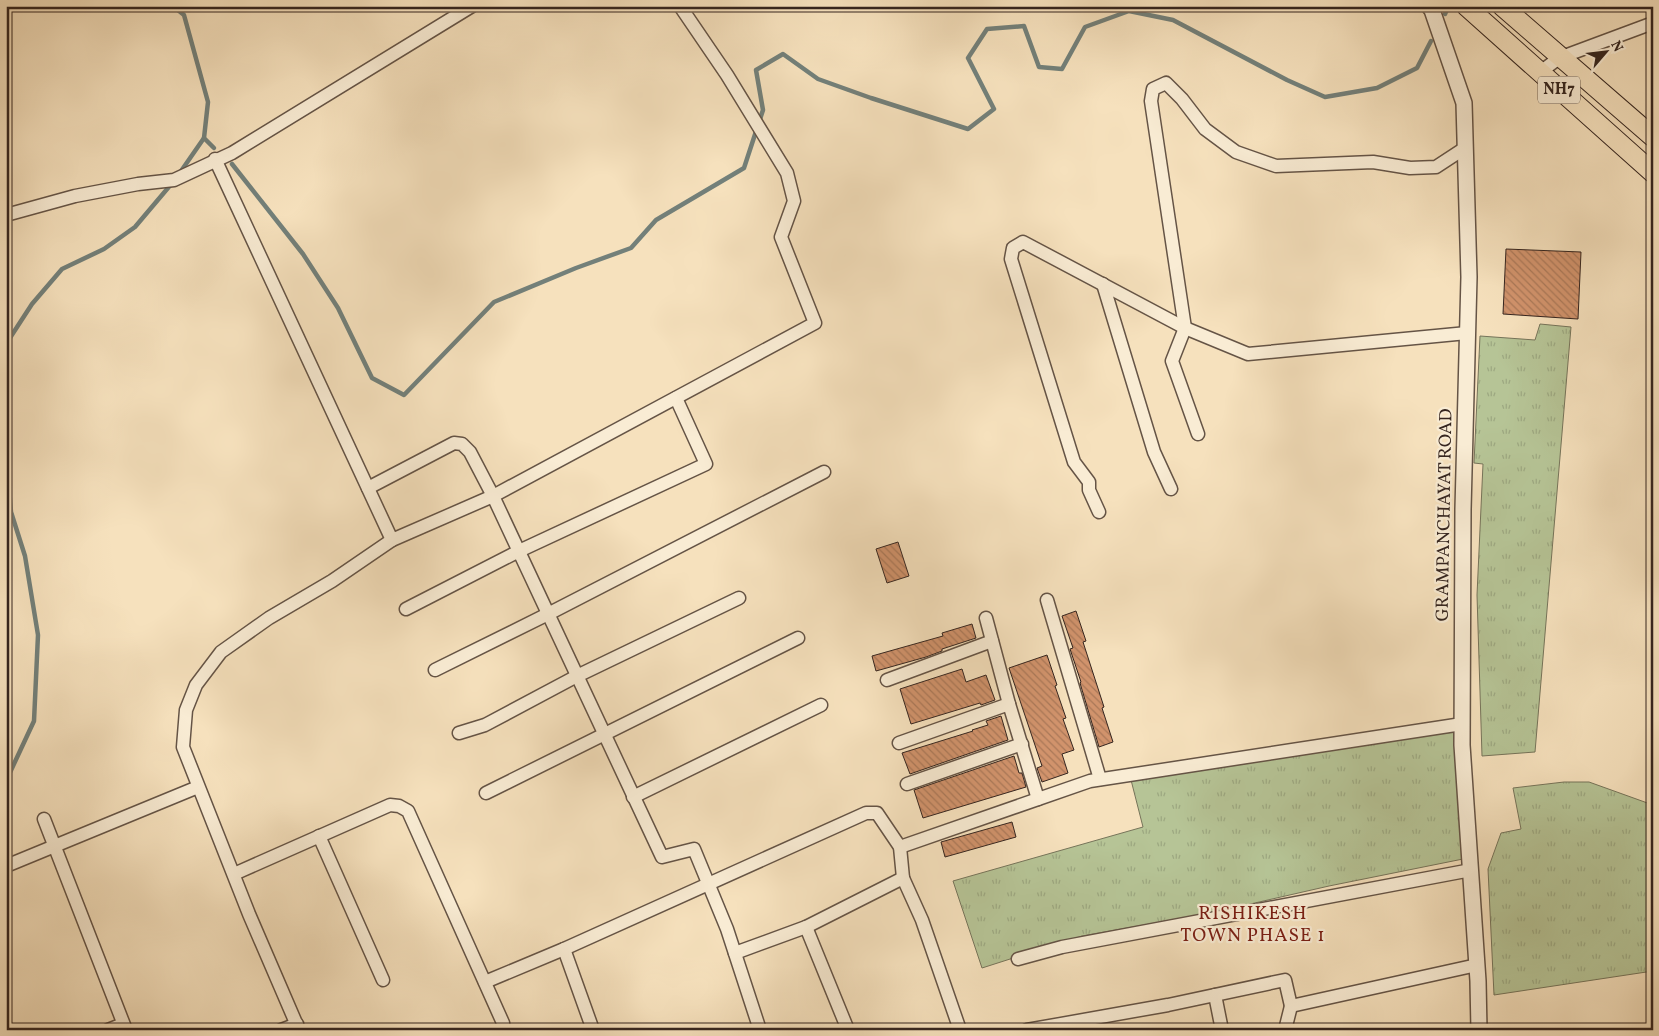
<svg xmlns="http://www.w3.org/2000/svg" width="1659" height="1036" font-family="Vollkorn,serif">
<defs>
<pattern id="grass-tufts" width="24" height="20" patternUnits="userSpaceOnUse" patternTransform="scale(1.25)"><rect width="24" height="20" fill="#b6c496"/><path d="M3 7l-1-3M5 7V3M7 7l1-3M15 17l-1-3M17 17v-4M19 17l1-3" fill="none" stroke="#9da881"/></pattern>
<pattern id="building-back-hatch" width="6" height="6" patternUnits="userSpaceOnUse" patternTransform="scale(1.25)"><rect width="6" height="6" fill="#d1936c"/><path d="M-1 5l2 2M0 0l6 6M5-1l2 2" fill="none" stroke="#aa7858"/></pattern>
</defs>
<rect width="100%" height="100%" fill="#f6e1bd"/>
<filter id="stains"><feTurbulence type="fractalNoise" baseFrequency=".004" numOctaves="4"/><feColorMatrix values="0 0 0 0 .2 0 0 0 0 .09 0 0 0 0 .02 0 0 0 .5 -.17"/></filter>
<radialGradient id="worn" r=".72"><stop offset=".6" stop-color="#630" stop-opacity="0"/><stop offset="1" stop-color="#630" stop-opacity=".3"/></radialGradient>
<g fill="url(#grass-tufts)" stroke="#76745a">
<path d="M1540,324L1571,327L1535,752L1482,756L1477,595L1483,464L1474,463L1480,336L1535,340Z"/>
<path d="M1458,727L1463,859L1329,886L1211,913L1082,936L982,968L953,881L1143,827L1131,780Z"/>
<path d="M1564,782H1589L1653,805V971L1494,995L1488,869L1501,833L1521,829L1513,788Z"/>
</g>
<g fill="none" stroke-linecap="round" stroke-linejoin="round">
<g stroke="#73807a" stroke-width="4.5">
<path d="M173,6L184,15L208,102L204,138L214,148"/>
<path d="M1445,14L1448,7"/>
<path d="M232,164L303,254L338,308L372,378L404,395L494,302L576,268L631,248L656,220L744,168L763,110L756,70L783,54L818,79L871,98L968,129L994,109L968,58L987,29L1024,26L1039,67L1062,69L1085,27L1129,11L1173,20L1287,80L1325,97L1377,88L1417,68L1431,41"/>
<path d="M179,174L204,138"/>
<path d="M6,344L32,304L62,269L104,249L135,227L173,182"/>
<path d="M6,450L11,512L25,556L38,635L34,721L6,781"/>
</g>
</g>
<g fill="url(#building-back-hatch)" stroke="#35251f">
<path d="M1506,249L1581,252L1578,319L1503,314Z"/>
<path d="M898,542L909,576L887,583L876,549Z"/>
<path d="M1076,611L1086,641L1083,642L1104,707L1102,708L1113,742L1099,747L1080,683L1081,682L1070,649L1073,648L1062,616Z"/>
<path d="M972,624L976,638L942,649V651L926,657L876,671L872,656L943,636L942,633Z"/>
<path d="M1047,655L1057,685L1055,686L1066,718L1063,719L1074,750L1062,754L1068,773L1042,782L1037,768L1042,766L1009,668Z"/>
<path d="M962,669L966,682L986,675L995,700L981,705L980,703L911,724L900,689Z"/>
<path d="M1001,716L1008,740L910,774L902,753L973,731L972,730L988,725L986,721Z"/>
<path d="M1014,756L1019,773H1022L1026,787L923,818L914,790Z"/>
<path d="M1012,822L1016,837L945,857L941,842Z"/>
</g>
<g fill="none" stroke-linecap="round" stroke-linejoin="round">
<g stroke="#655446" stroke-width="15">
<g id="minor">
<path d="M1539,73L1559,58L1653,23"/>
<path d="M215,159L392,540L493,496L815,323L781,237L794,201L787,173L727,75L680,6"/>
<path d="M6,215L75,196L138,184L174,180L232,153L472,6"/>
<path d="M1103,284L1154,452L1171,489"/>
<path d="M1198,434L1172,361L1185,328L1151,101L1153,89L1166,83L1182,99L1205,129L1236,152L1276,166L1373,162L1410,168L1436,167L1465,148"/>
<path d="M368,488L454,443L462,444L470,452L493,496L662,857L694,849L727,929L760,1030"/>
<path d="M1099,512L1089,490V482L1074,462L1011,259L1013,248L1023,242L1185,328L1248,354L1467,333"/>
<path d="M1047,600L1100,779"/>
<path d="M406,609L519,551L706,464L676,398"/>
<path d="M986,618L1009,704L1038,799"/>
<path d="M435,670L548,614L824,472"/>
<path d="M887,680L992,641"/>
<path d="M459,733L485,725L577,676L739,598"/>
<path d="M899,743L1009,704"/>
<path d="M907,784L1022,744"/>
<path d="M486,793L798,638"/>
<path d="M633,797L821,705"/>
<path d="M44,819L126,1030"/>
<path d="M319,836L383,980"/>
<path d="M900,847L1090,781L1462,724"/>
<path d="M6,866L198,787"/>
<path d="M234,874L390,805L399,806L408,811L503,1023L504,1030"/>
<path d="M806,927L848,1030"/>
<path d="M564,949L593,1030"/>
<path d="M735,953L806,927L903,878"/>
<path d="M1018,959L1062,947L1471,870"/>
<path d="M485,982L564,949L866,813H877L900,847L903,878L922,920L960,1030"/>
<path d="M1215,995L1222,1030"/>
<path d="M108,1030L123,1024"/>
<path d="M281,1030L297,1024"/>
<path d="M299,1030L249,914L183,747L186,710L196,685L221,652L269,618L332,581L392,540"/>
<path d="M1027,1030L1168,1005L1285,980L1291,1006L1477,965"/>
<path d="M1285,1030L1291,1006"/>
</g>
</g>
<g stroke="#655446" stroke-width="18">
<path id="tertiary" d="M1429,6L1432,10L1464,103L1469,277L1463,509L1462,745L1478,981L1479,1030"/>
</g>
<g stroke="#35251f" stroke-width="21">
<g id="primary">
<path d="M1466,6L1653,173"/>
<path d="M1502,6L1653,137"/>
</g>
</g>
<use href="#minor" stroke="#f9ecd4" stroke-width="12"/>
<use href="#tertiary" stroke="#f9ecd4" stroke-width="15"/>
<use href="#primary" stroke="#f6e1bd" stroke-width="19"/>
</g>
<g text-anchor="middle" dominant-baseline="central" stroke-width="4.5" stroke-linejoin="round" paint-order="stroke">
<rect fill="#f9ecd4" stroke="#706155" stroke-width="1" x="1538" y="76.5" width="42" height="27" rx="4"/>
<g font-size="16" font-weight="bold" fill="#35251f">
<text x="1559" y="90">NH7</text>
</g>
<g font-size="18" fill="#35251f" stroke="#f9ecd4">
<text transform="translate(1445 515) rotate(-89)">GRAMPANCHAYAT ROAD</text>
</g>
<g font-size="19" letter-spacing="1" fill="#7a1f14" stroke="#f9ecd4">
<text x="1253" y="914">RISHIKESH<tspan x="1253" dy="22">TOWN PHASE 1</tspan></text>
</g>
</g>
<rect width="1659" height="1036" fill="none" stroke="#f6e1bd" stroke-width="25"/>
<rect x="8" y="8" width="1644" height="1021" fill="none" stroke="#35251f" stroke-width="2.5"/>
<rect x="12" y="12" width="1634" height="1011" fill="none" stroke="#35251f"/>
<g transform="translate(1606 52) rotate(62)" stroke="#f9ecd4" stroke-width="4" paint-order="stroke">
<path d="M0-4L9 19L0 12L-9 19Z" fill="#35251f"/>
<text y="-8" font-size="14" font-weight="bold" text-anchor="middle" fill="#35251f">N</text>
</g>
<rect width="100%" height="100%" filter="url(#stains)"/>
<rect width="100%" height="100%" fill="url(#worn)"/>
</svg>
